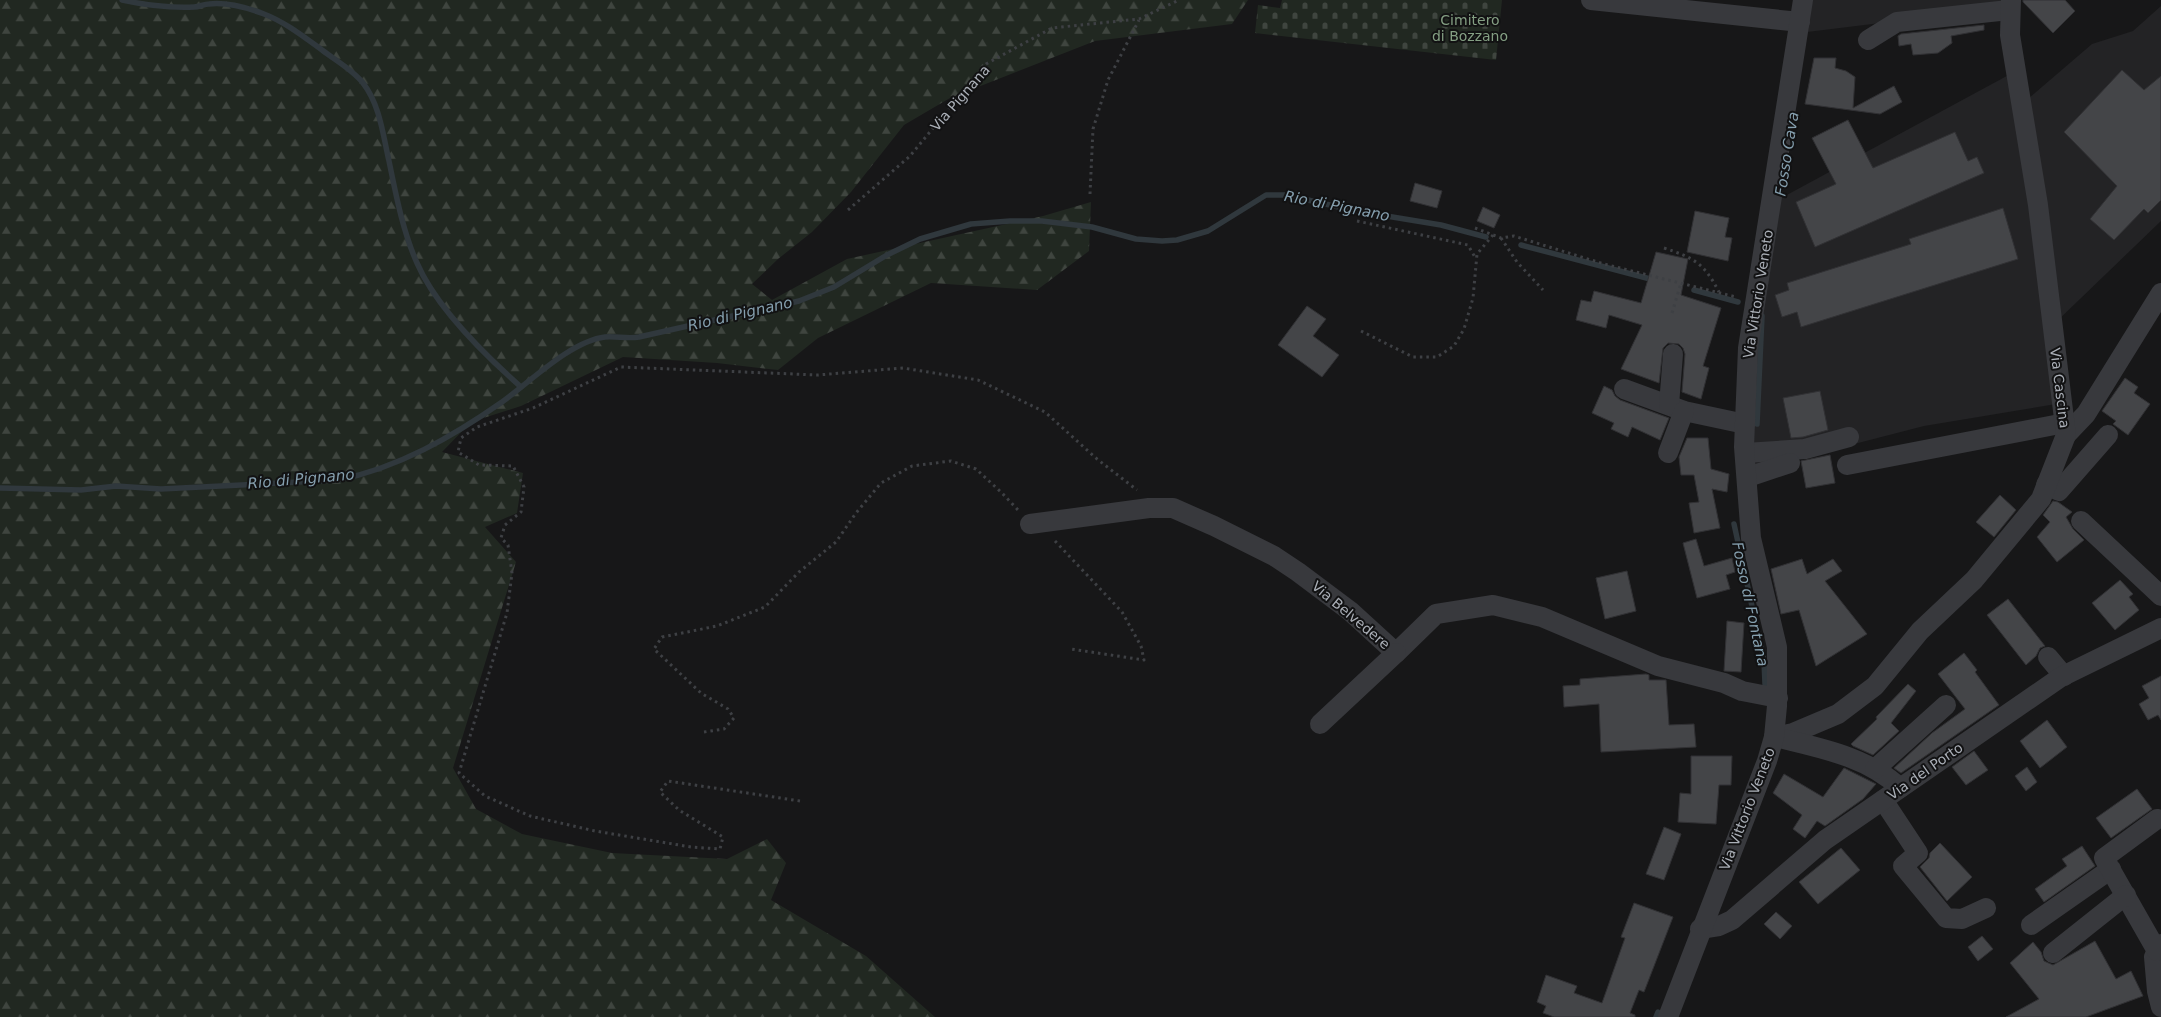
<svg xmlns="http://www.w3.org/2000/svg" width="2161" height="1017" font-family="'DejaVu Sans',sans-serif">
<defs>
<pattern id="forest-firs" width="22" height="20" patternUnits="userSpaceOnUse" patternTransform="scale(1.25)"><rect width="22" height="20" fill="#212821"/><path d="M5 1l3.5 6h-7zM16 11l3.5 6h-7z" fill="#3f453f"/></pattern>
<pattern id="cemetery-stones" width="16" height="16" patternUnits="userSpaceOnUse" patternTransform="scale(1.25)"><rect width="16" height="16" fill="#212821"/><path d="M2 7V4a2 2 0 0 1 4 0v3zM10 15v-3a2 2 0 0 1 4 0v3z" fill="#3f453f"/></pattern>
</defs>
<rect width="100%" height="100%" fill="#171718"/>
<g fill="#232325">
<path d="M1803,0H2011V7L1799,33Z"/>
<path d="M2161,6V221L2053,325L2062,403L1924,426L1831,450L1746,467L1772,203L2016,71L2022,104L2092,44L2133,31Z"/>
</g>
<path fill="url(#forest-firs)" d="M0,0H1248L1232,24L1095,41L950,98L904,125L851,192L812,232L778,259L752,284L772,300L847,259L1043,216L1091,202L1089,251L1037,290L931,283L818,338L778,370L717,363L623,357L521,406L471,422L442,452L523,473L517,513L485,527L516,562L453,768L476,809L522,834L612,853L727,859L767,839L786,863L771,900L866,956L935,1017H0Z"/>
<path fill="url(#cemetery-stones)" d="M1282,0H1502L1496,60L1255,33L1258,5L1280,8Z"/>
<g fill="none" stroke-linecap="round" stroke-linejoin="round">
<g stroke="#30383d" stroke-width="5.5">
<path d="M122,0C145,5 170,8 194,7C199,7 204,4 209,4C226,2 248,8 264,14C285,22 304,37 322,50C335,60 353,70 363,83C380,105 383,135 389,161C396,195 403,232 417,263C436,307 486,356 521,387"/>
<path d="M1521,245L1654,280"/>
<path d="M1694,290L1738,302"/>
<path d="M1757,424L1762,316"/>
<path d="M0,488L81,490L116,486L161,489L338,480C398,468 452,437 502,402C530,382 571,341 605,337C616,336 628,339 639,337L799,301L834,287L887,255L920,239L971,224L1010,221H1042L1092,227L1136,239L1162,241L1177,240L1208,231L1266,195H1286L1356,211L1441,225L1486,237"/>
<path d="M1734,524L1764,661L1765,684"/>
<path d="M1656,1017L1658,1012"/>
</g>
</g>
<g fill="#444548" stroke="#313134">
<path d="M2023,0H2065L2075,11L2053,33L2023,2Z"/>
<path d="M1984,25V30L1951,36L1952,43L1938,53L1913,55L1911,44L1899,46L1898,36L1901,34Z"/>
<path d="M1814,58H1836L1835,68L1846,71L1855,77L1853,108L1894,86L1902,102L1880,114L1805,104Z"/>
<path d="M2122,70L2144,90L2161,76V200L2148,213L2144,209L2114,240L2090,219L2117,186L2064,132Z"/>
<path d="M1848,120L1873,168L1955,132L1968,161L1977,157L1984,173L1815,247L1796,202L1836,184L1812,138Z"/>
<path d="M1415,183L1442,191L1437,208L1410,201Z"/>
<path d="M1483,207L1500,215L1494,228L1477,221Z"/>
<path d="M2003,208L2018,259L1801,327L1797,312L1782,317L1775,295L1789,290L1787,283L1911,244L1909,239Z"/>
<path d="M1695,211L1729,218L1725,237L1732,238L1728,261L1687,252Z"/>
<path d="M1656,252L1688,259L1681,295L1721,308L1703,366L1709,368L1701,399L1682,392L1685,354L1683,348L1679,344L1668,343L1663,348L1659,383L1621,369L1642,325L1609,315L1606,328L1576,320L1581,300L1591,302L1594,291L1641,303Z"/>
<path d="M1307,306L1326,319L1313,336L1339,355L1322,377L1278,345Z"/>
<path d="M2125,378L2138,387L2134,393L2150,404L2128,435L2113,424L2116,421L2102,411Z"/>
<path d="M1604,386L1612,390L1615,396L1620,400L1669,418L1660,440L1632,427L1628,437L1611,429L1614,423L1592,413Z"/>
<path d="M1820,391L1828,430L1803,437L1791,438L1783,398Z"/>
<path d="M1687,438H1708L1711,469L1729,474L1727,492L1712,489L1720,528L1694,533L1689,503L1699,502L1694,475H1681L1679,457Z"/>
<path d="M1830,455L1835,483L1806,488L1801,461Z"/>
<path d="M2000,495L2016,510L1994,537L1976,522Z"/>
<path d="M2053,501L2058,502L2072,512L2066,517L2073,529L2084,540L2057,562L2037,537L2050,522L2043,515Z"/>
<path d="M1696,539L1704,566L1732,558L1735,572L1726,575L1730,589L1697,598L1683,543Z"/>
<path d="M1802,559L1807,574L1833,559L1842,571L1825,581L1867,634L1816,666L1799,610L1781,614L1771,569Z"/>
<path d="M1627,571L1636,611L1605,619L1596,578Z"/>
<path d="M2120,580L2133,594L2129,597L2139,610L2115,630L2092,603Z"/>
<path d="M2008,599L2045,646L2040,648L2036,656L2026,665L1987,615Z"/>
<path d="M1727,621L1744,623L1741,672L1724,671Z"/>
<path d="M1964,653L1977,670L1975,672L1999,705L1901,773L1894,768L1932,733L1965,709L1938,674Z"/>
<path d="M1646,674L1649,675V680H1666L1669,725L1694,724L1696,747L1601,752L1599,704L1564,707L1563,686L1580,685V679Z"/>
<path d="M2161,676V720L2158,715L2148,720L2139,704L2149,698L2142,686Z"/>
<path d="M1908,684L1916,691L1891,723L1899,731L1873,755L1853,746L1851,744L1877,719L1876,717Z"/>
<path d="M2047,720L2067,747L2040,768L2020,741Z"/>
<path d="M1974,751L1988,770L1966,785L1952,767Z"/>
<path d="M1691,756H1732L1731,785H1719L1716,824L1678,822L1680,793L1691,794Z"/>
<path d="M2027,767L2037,782L2026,791L2015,776Z"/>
<path d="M1844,768L1876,784L1863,799L1825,826L1817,821L1805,838L1793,829L1802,815L1773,793L1784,774L1823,797Z"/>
<path d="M2137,789L2152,809L2111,838L2096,818Z"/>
<path d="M1664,827L1681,834L1664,880L1646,874Z"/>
<path d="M1940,843L1972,877L1947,901L1920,867L1929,858L1930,853Z"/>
<path d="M2082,846L2095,866L2044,902L2035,889L2067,866L2062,859Z"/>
<path d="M1841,848L1860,870L1818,904L1799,882Z"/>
<path d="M1634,903L1673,917L1644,992L1639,990L1630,1013L1635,1015V1017H1554L1543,1013L1546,1006L1537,1002L1546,975L1577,986L1574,993L1602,1003L1625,938L1621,937Z"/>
<path d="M1776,912L1792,926L1780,939L1764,924Z"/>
<path d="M1982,936L1993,949L1978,961L1968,947Z"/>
<path d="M2095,941L2116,979L2131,971L2143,996L2086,1017H2006L2039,999L2010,963L2033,942L2041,952L2044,961L2053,965Z"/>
</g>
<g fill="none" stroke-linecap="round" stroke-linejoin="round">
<g stroke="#3e4044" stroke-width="3" stroke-dasharray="2.5 4" stroke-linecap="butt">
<path d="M1090,194L1093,129L1108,80L1139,20"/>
<path d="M848,210L910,156L986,64L1052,28L1139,19L1179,0"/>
<path d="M1357,221L1468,245L1476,259"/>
<path d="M1475,228L1501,238L1514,236L1604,264L1736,297"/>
<path d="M1501,238L1517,262L1543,290"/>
<path d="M1664,248C1694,258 1704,263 1719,292"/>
<path d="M1672,313L1681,283"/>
<path d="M1361,331L1413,357H1437L1454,346L1464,329L1473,298L1477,254L1493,235"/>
<path d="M1055,541L1122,612L1141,646L1144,660L1071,649"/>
<path d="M704,732L724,729L734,718L728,709L701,693L654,649L662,637L717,626L765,607L799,572L836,542L856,513L881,483L912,466L951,461L976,469L1002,493L1018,510"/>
<path d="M800,801L668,781L660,792L679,810L723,837L720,849L691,847L595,831L530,816L485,796L459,773L507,613L512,573L508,545L501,538L505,525L521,512L524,487L513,466L479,465L458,452L461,438L477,427L533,408L621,367L818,375L903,368L978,380L1045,412L1097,459L1137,490"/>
</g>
<g stroke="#38393d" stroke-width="20">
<path d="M1591,0L1800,22"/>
<path d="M1868,40L1897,22L2009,10"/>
<path d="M1624,389L1684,411L1745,424"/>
<path d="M1669,405L1673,354"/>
<path d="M2066,435L2086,414L2161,293"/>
<path d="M1668,453L1684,411"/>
<path d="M1745,453L1805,449L1849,437"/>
<path d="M1847,465L2065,423"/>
<path d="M1748,477L1790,463"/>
<path d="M2046,485L2059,491L2108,435"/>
<path d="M2081,521L2161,596"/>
<path d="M1030,524L1149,508H1173L1214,526L1274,556L1298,572L1350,611L1396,653L1436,614L1493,605L1542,617L1658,666L1724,683L1742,691L1778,698"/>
<path d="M2048,657L2064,676"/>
<path d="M1320,724L1396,653"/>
<path d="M1774,737L1793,733L1838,714L1875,686L1920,631L1974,580L2041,499L2066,435L2038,205L2010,35L2011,0"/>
<path d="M1779,738C1820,748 1868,757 1900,788"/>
<path d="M1875,769L1946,705"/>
<path d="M1883,800L1918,853L1903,866L1946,918L1962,919L1986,908"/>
<path d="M2031,925L2111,869"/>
<path d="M1700,929L1719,926L1732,920L1825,840L2061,677L2161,628"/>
<path d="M2161,944L2154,957L2157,991L2161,1007"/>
<path d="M2157,951L2104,858L2157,819"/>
<path d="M2053,953L2126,895"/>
<path d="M1668,1017L1767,761L1774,737L1777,706V647L1751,538L1744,447L1748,348L1803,0"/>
</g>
</g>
<g text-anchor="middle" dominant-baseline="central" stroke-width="4" stroke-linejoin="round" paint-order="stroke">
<g font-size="14" fill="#849f83" stroke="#121213">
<text x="1470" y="20">Cimitero<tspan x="1470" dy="16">di Bozzano</tspan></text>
</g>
<g font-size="14" fill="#aaafb7" stroke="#121213">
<text transform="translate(960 98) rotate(-49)">Via Pignana</text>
<text transform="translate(1758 294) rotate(-81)">Via Vittorio Veneto</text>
<text transform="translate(2060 388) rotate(83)">Via Cascina</text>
<text transform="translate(1351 615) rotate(40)">Via Belvedere</text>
<text transform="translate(1925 771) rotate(-35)">Via del Porto</text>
<text transform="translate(1747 809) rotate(-69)">Via Vittorio Veneto</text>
</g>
<g font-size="15" font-style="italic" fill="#859fae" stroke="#121213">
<text transform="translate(1787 154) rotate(-81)">Fosso Cava</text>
<text transform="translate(1337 206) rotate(11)">Rio di Pignano</text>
<text transform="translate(740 314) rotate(-13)">Rio di Pignano</text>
<text transform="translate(301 479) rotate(-5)">Rio di Pignano</text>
<text transform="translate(1750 604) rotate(78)">Fosso di Fontana</text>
</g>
</g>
</svg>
